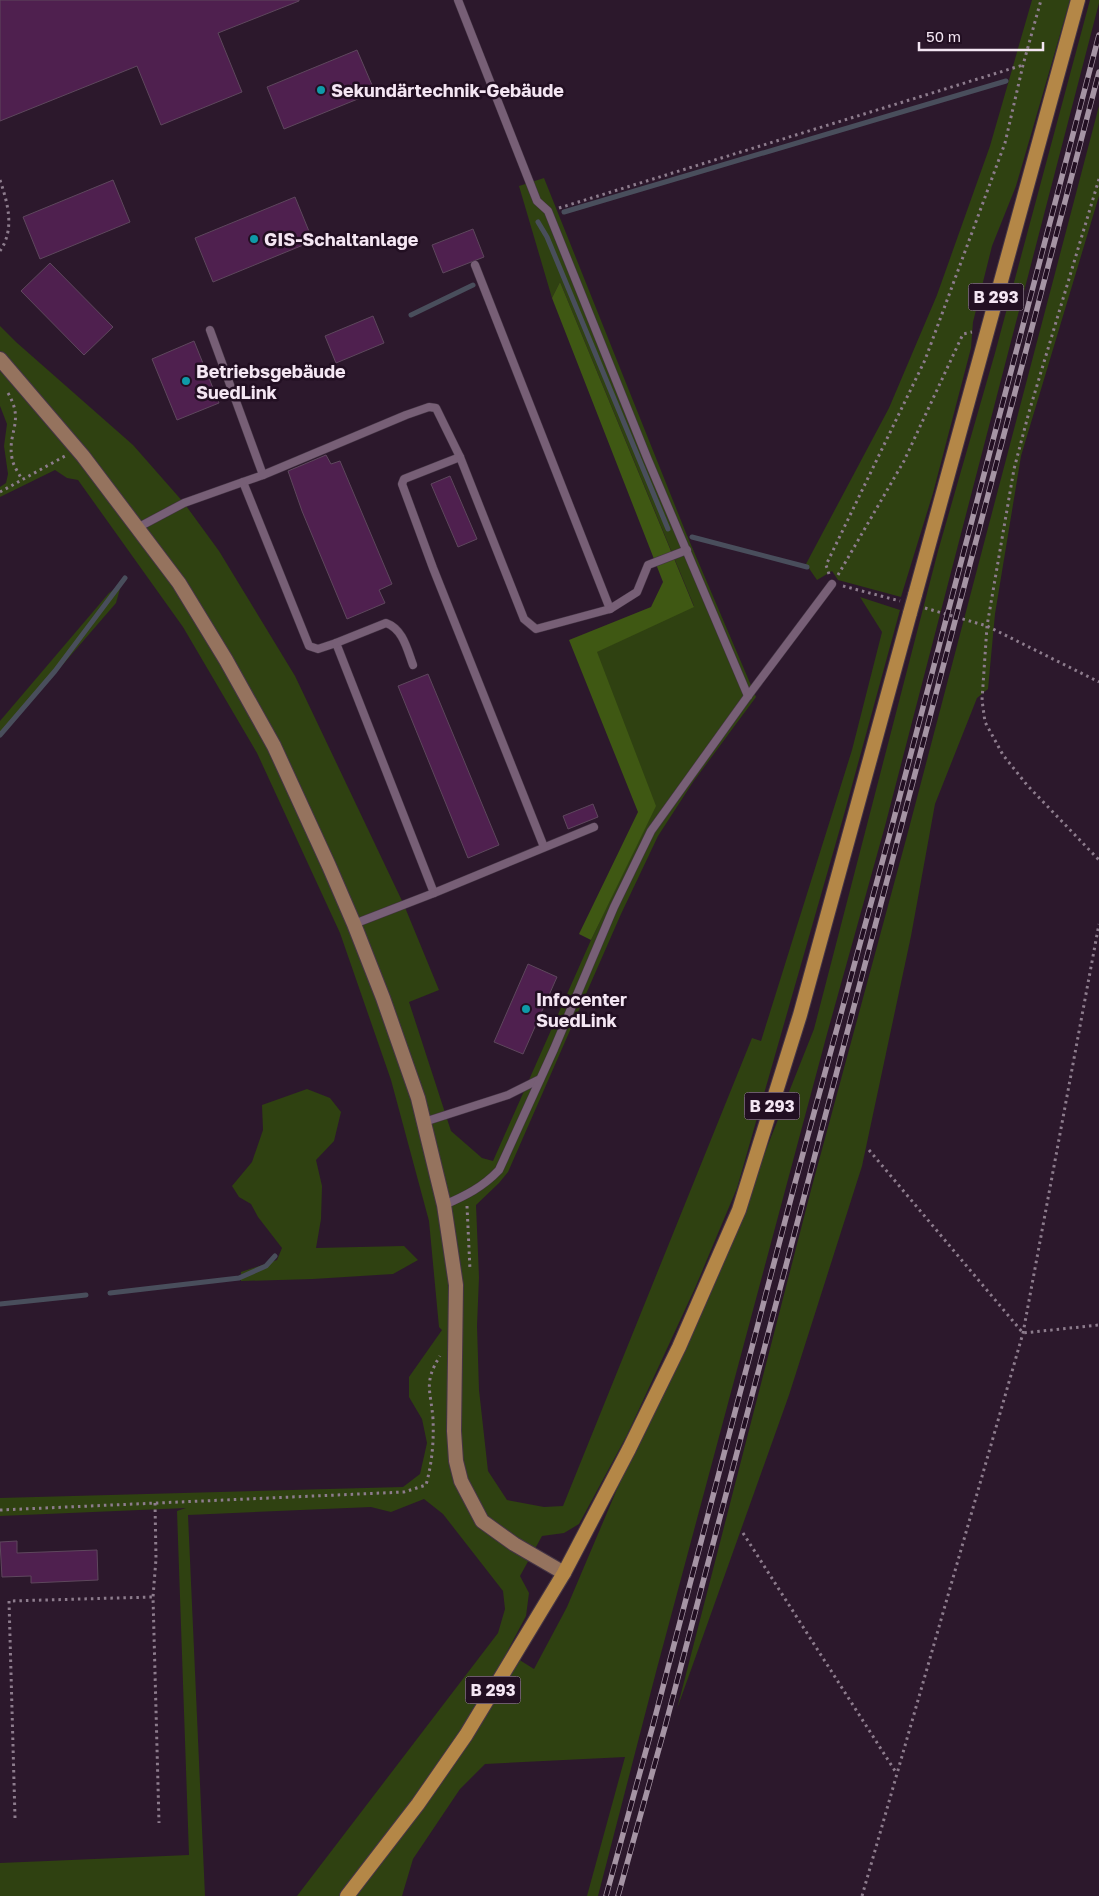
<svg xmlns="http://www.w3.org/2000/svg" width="1099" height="1896" font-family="'Golos Text',sans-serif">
<rect width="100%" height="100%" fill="#2c182c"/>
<g fill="#2f4111">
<path d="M1032,0H1070L1016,186L992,246L973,322L971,348L933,493L901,597L838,580L832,571L817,580L806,564L889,408L937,295L990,146Z"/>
<path d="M1090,0H1099V3L885,826L827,1034L656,1672L598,1896H587L625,1757L485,1764L460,1789L413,1859L402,1896H297L498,1633L505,1609L503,1591L443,1514L424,1499L391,1512L371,1507L188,1515L205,1896H0V1863L189,1855L177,1511L186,1508L0,1516V1498L403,1487L420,1474L427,1443L422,1419L409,1397V1377L442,1330L439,1327L429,1221L391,1080L340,933L257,753L183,627L78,480L67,478L55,470L0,497V487L6,483L8,474L4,446L7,424L0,406V326L16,342L133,445L184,503L219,551L295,676L404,905L439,990L409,1002L451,1131L482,1158L493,1161L591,940L655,806L596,652L694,606L560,282L552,298L519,186L544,178L686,533L756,697L693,782L658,836L621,914L508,1172L499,1183L476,1205L479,1277L477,1326L479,1390L488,1471L507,1500L544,1507L563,1506L752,1038L761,1041L852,750L882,632L860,597L900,610L845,811L737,1188L695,1288L627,1435L579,1524L564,1533L542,1536L520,1576L529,1593L526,1616L507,1652L534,1669L567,1607L623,1475L738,1220L814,1029L938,551L995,353Z"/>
<path d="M1099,106V196L1021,456L995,614L988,689L977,698L935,804L911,936L862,1166L789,1395L677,1709L811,1190L908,832Z"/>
<path d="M121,585L116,603L0,737V721L109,593Z"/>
<path d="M307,1089L330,1098L341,1112L334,1141L316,1160L322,1186L321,1219L316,1248L404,1246L418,1260L393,1274L313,1279L241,1281V1272L277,1260L282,1248L258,1217L251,1204L239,1197L232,1186L252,1162L263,1130L262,1105Z"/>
</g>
<path fill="#3f5813" d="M560,282L694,607L597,652L656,806L591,940L579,934L638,812L569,640L651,607L663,582L552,298Z"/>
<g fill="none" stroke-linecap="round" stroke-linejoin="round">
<g stroke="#494e5c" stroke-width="5">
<path d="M564,212L1006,81"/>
<path d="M538,222L547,237L668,529"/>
<path d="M411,315L473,285"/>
<path d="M692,537L807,567"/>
<path d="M0,735L55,671L125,578"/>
<path d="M110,1293L239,1278L266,1266L275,1256"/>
<path d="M0,1304L86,1295"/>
</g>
</g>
<g fill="#4f204f" stroke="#5e475d">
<path d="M0,0H299V1L218,33L242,92L161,125L137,66L0,121Z"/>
<path d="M357,50L375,92L284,129L267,87Z"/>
<path d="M113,180L130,222L40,259L23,217Z"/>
<path d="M295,197L313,241L213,282L195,238Z"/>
<path d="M473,229L484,257L443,273L432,245Z"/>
<path d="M50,263L113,327L84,355L21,291Z"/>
<path d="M373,316L384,343L336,363L325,336Z"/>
<path d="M194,341L219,403L177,420L152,359Z"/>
<path d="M326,455L331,464L340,461L392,584L379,590L385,603L347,619L302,511L288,471Z"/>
<path d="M450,476L477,539L458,547L431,484Z"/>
<path d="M428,674L499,845L468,858L398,686Z"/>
<path d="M593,804L598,817L568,829L563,816Z"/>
<path d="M528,964L557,977L523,1054L494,1042Z"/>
<path d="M17,1541V1553L97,1550L98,1580L31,1583V1576L2,1577L0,1542Z"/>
</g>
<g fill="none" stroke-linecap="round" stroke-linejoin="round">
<g stroke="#453545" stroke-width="9">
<g id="service">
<path d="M458,0L537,201L548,211L648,460L748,696"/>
<path d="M210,330L263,475L243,482L309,646L318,649L336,643L434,893L594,827"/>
<path d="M460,457L404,479L402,484L433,568L544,847"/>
<path d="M263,475L406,415L429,407L436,408L460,457L524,619L536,629L610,609L475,265"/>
<path d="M137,528L184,503L243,482"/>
<path d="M610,609L637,592L648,565L687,550"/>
<path d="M336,643L386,623C403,629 407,649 413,665"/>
<path d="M354,924L434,893"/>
<path d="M424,1122L508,1095L540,1079"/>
<path d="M444,1205C465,1196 483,1187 499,1170L554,1049L614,907L651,831L748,696L832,584"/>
</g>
</g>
<g stroke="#453545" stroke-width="16">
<path id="secondary" d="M0,359L83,456L179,583L226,660L274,746L329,866L354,924L383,998L418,1098L444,1205L456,1285L454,1431L456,1461L461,1481L482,1521L514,1544L564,1573"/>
</g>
<g stroke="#453545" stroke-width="16">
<g id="primary">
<path d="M915,595L1078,0"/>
<path d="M347,1896L418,1804L466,1735L564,1573L629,1449L679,1347L739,1210L800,1015L910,613"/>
</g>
</g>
<g stroke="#8d7c8d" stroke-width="3" stroke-dasharray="2.5 4" stroke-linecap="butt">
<path d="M1099,179L1029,412L1014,469L987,626L982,700L985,722L1003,755L1027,785L1099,860"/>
<path d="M0,180C8,204 15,229 0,251"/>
<path d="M559,208L1023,65"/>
<path d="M8,393C25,422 7,432 12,458C13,466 19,473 22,480"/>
<path d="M0,492L65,456"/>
<path d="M829,574L826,565L925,360L1005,143L1023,65L1041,0"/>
<path d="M838,575L904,461L963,334L972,332"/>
<path d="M843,586L900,601"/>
<path d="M925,608L987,626L1099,682"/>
<path d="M869,1150L1023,1333L1099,1325"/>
<path d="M467,1206L470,1270"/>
<path d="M155,1503L156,1559L153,1597L159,1823"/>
<path d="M0,1510L404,1492L426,1485C432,1463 434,1442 433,1419C431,1391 423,1383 440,1356"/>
<path d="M743,1533L897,1774"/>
<path d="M15,1818L9,1601L153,1597"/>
<path d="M862,1896L1023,1333L1099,924"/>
</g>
<use href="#service" stroke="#775f76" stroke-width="8"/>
<use href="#secondary" stroke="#95735e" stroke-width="14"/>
<use href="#primary" stroke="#b48747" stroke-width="14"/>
<g stroke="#a594a4" stroke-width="5.5">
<g id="rail">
<path d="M606,1896L653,1725L795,1183L892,826L1099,35"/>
<path d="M618,1896L665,1727L1099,72"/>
</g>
</g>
<use href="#rail" stroke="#220f22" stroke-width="4" stroke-dasharray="11" stroke-linecap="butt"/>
<g stroke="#453545" stroke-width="16" stroke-linecap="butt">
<path id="primary-bridge" d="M910,613L915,595"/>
</g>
<use href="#primary-bridge" stroke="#b48747" stroke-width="14"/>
</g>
<g fill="#0f9aa8" stroke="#220f22" stroke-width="2">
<circle cx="321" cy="90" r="5"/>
<circle cx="254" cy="239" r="5"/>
<circle cx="186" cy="381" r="5"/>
<circle cx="526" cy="1009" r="5"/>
</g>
<g text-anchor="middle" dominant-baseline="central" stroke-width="5" stroke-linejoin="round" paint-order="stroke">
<g fill="#220f22" stroke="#b5a6b4" stroke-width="1">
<rect x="968.5" y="283.5" width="55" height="27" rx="4"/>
<rect x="744.5" y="1092.5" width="55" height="27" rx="4"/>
<rect x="465.5" y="1676.5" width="55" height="27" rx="4"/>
</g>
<g font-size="16" font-weight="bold" fill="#f4e6f3">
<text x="996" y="297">B 293</text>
<text x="772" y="1106">B 293</text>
<text x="493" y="1690">B 293</text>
</g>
<g font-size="18" font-weight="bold" fill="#f4e6f3" stroke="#220f22" text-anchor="start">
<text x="331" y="90">Sekundärtechnik-Gebäude</text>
<text x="264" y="239">GIS-Schaltanlage</text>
<text x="196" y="371">Betriebsgebäude<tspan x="196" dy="21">SuedLink</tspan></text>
<text x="536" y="999">Infocenter<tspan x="536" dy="21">SuedLink</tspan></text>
</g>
</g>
<path d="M919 42v8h124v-8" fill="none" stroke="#f4e6f3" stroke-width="2.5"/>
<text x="926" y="42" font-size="15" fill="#f4e6f3" stroke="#220f22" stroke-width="4" paint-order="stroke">50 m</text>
</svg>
